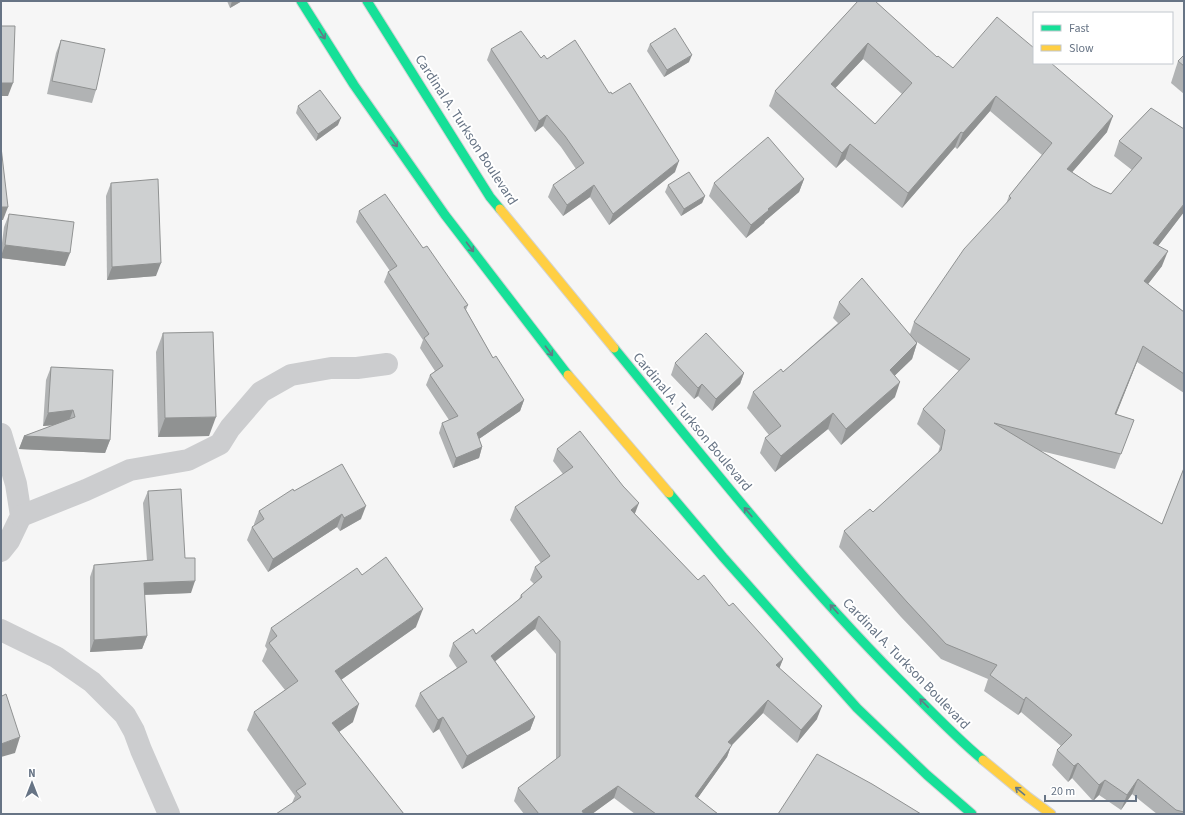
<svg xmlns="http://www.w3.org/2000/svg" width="1185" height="815" font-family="'Source Sans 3',sans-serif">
<rect width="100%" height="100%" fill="#f6f6f6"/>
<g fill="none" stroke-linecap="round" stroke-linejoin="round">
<g stroke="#d2d3d4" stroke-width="11">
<g id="fast">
<path d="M301,1L354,85L445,215L568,375"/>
<path d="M367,1L490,197L500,209"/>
<path d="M614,348C706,460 796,575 898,678C926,706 953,735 983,760"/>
<path d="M669,493L723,557L857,708L927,775L972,814"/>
</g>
</g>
<g stroke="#d2d3d4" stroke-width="11">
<g id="slow">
<path d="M500,209L614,348"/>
<path d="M568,375L669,493"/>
<path d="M983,760L1028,797L1051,814"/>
</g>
</g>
<g stroke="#cccdcf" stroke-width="22">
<path d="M1,434L16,484L21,516L9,541L1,551"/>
<path d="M21,516L86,490L130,470L188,460L220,444L230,428L261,392L291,375L331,368H357L387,364"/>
<path d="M1,630L56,657L92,682L125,715L134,731L141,750L169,814"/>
</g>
<use href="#fast" stroke="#16e098" stroke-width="9"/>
<use href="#slow" stroke="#ffcf43" stroke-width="9"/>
</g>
<g fill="#b1b3b4" fill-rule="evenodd">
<path d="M227,1H242L230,8Z"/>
<path d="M858,1L937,57L953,68L1107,132L1072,172L1093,186L1111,194L1132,170L1114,156L1119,141L1151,108L1184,212L1158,246L1162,266L1148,284L1184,312V393L1137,362L1116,414L1134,420L1115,469L1041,451L1162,524L1184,468V814H1157L1132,794L1121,810L1099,795L1093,801L1072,778L1068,782L1052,765L1057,750L1061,746L1021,712L1018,715L984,691L988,679L941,659L901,617L839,547L844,531L873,512L938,453L940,446L917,424L923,409L959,371L917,342V343L912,359L895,375V397L841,445L828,429L775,472L760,453L765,438L769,435L747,408L753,392L783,372L838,323L833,318L839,302L910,334L914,322L1006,204L1009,196L1042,155L990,111L957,149L955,147L902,208L845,159L836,168L769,106L775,91ZM863,59L902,94L875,124L835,88Z"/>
<path d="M61,40L96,90L92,103L47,94L56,53Z"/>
<path d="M650,44L689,62L664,77L647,51Z"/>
<path d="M491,49L547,59L609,93L675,172L609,225L590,197L563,216L548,197L553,185L576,169L561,147L543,126L535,132L487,60Z"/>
<path d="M1184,55V94L1171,83L1178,61Z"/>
<path d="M298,106L338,125L316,141L296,113Z"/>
<path d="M804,179L799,192L765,221L764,223L746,238L709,196L714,183Z"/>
<path d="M111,183L156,276L107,280L106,196Z"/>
<path d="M668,185L705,196L702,203L681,216L665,192Z"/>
<path d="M359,211L423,248L468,305L466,310L493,358L524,400L520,411L479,439L482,447L479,458L453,468L439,433L442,423L449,420L426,385L430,375L435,371L420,348L423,340L384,282L388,272L390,271L356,222Z"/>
<path d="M9,214L65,266L1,258V251L4,227Z"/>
<path d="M163,333L209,436L158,437L156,352Z"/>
<path d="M675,363L744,373L740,384L712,411L698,396L694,399L671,375Z"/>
<path d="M51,367L110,440L105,453L19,449L24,436L54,425L43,426L46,380Z"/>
<path d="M557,449L635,514L698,580L729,606L783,659L779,668L817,719L797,743L763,713L731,746L727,757L697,799L718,814H635L614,798L592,814H524L514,801L518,788L556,760V654L535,629L495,661L535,717L530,730L462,769L439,729L433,733L415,706L420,693L457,668L449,656L453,643L476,634L519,599L521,595L534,584L530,580L535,567L541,563L510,520L515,507L563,474L553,461Z"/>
<path d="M148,491L185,558L191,593L144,595L147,636L142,649L90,652V577L94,565L147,561L143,503Z"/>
<path d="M294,491L361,519L340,531L337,527L268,572L247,540L252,527L254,525V524L259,511Z"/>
<path d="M362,575L416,627L341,680L353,722L339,732L404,814L292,803L295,796L247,730L254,712L285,690L262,661L267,649L265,646L271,628Z"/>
</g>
<g fill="#909292">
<path d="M232,1H242L230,8Z"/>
<path d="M868,43L863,59L825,99L831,84Z"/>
<path d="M692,55L689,62L664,77L667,70Z"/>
<path d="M1,83H13L8,96H1Z"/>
<path d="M996,96L990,111L957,149L963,133Z"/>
<path d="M547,115L543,126L535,132L539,121Z"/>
<path d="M1113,116L1107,132L1061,185L1067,169Z"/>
<path d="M341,118L338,125L316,141L318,134Z"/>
<path d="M961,132L955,147L902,208L908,193Z"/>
<path d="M850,144L845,159L836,168L842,153Z"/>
<path d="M679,161L675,172L609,225L613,214Z"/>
<path d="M804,179L799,192L765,221L764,223L746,238L751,225L768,209Z"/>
<path d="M594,185L590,197L563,216L567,205Z"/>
<path d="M705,196L702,203L681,216L684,209Z"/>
<path d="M1184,204V212L1148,259L1153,243Z"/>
<path d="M1,207H8L3,220H1Z"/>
<path d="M5,245L70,253L65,266L1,258V256Z"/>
<path d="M1168,251L1162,266L1138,297L1144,281Z"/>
<path d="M161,263L156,276L107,280L112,267Z"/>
<path d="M917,343L912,359L884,386L890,370Z"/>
<path d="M1143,346L1137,362L1110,430L1115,414Z"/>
<path d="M744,373L740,384L712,411L716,399Z"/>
<path d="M900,382L895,397L841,445L846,429Z"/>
<path d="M702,384L698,396L694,399L698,388Z"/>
<path d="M524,400L520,411L473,443L477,433Z"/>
<path d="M73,410L68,424L43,426L48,413Z"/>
<path d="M833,413L828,429L775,472L781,456Z"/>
<path d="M216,417L209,436L158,437L165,418Z"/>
<path d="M24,436L110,440L105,453L19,449Z"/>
<path d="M482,447L479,458L453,468L456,458Z"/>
<path d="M639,503L634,516L631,510Z"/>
<path d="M366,506L361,519L340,531L344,518Z"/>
<path d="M342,514L337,527L268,572L273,559Z"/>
<path d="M195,581L191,593L139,595L144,583Z"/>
<path d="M423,609L416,627L328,689L335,671Z"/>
<path d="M539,616L535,629L487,668L491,656Z"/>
<path d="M147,636L142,649L90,652L94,640Z"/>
<path d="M783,659L778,672L776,665Z"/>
<path d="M1026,697L1021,712L1018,715L1024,700Z"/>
<path d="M768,700L763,713L731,746L727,757L690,809L695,796L728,742Z"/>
<path d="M359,704L353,722L326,741L332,723Z"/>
<path d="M822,706L817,719L797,743L801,730Z"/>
<path d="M443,717L439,729L433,733L438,720Z"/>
<path d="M535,717L530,730L462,769L467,756Z"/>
<path d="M20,737L15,753L1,757V744Z"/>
<path d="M1078,763L1072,778L1068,782L1074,766Z"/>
<path d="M1138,779L1132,794L1121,810L1127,795Z"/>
<path d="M1105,780L1099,795L1093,801L1099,785Z"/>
<path d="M618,786L614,798L592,814H581L582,811Z"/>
</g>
<g fill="#ced0d1" stroke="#909292" fill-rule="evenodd">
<path d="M858,1H875L937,57L938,56L953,68L997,17L1034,48V63H1051L1113,116L1067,169L1093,186L1111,194L1142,158L1119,141L1151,108L1184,129V204L1153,243L1168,251L1144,281L1184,312V374L1143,346L1115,414L1134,420L1121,454L994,423L1162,524L1184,468V812L1176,810L1138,779L1127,795L1105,780L1099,785L1078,763L1074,766L1057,750L1072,735L1026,697L1024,700L990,675L997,665L946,644L907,602L844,531L870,509L873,512L941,450L945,430L923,409L970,359L914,322L964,249L1011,198L1009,196L1052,143L996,96L963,133L961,132L908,193L850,144L842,153L775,91ZM868,43L912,83L875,124L831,84Z"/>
<path d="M1,26H15L13,83H1Z"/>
<path d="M675,28L692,55L667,70L650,44Z"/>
<path d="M521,31L541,58L544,55L547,59L575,40L609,93L611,92L612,94L630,83L679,161L613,214L594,185L567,205L553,185L584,163L565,136L547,115L539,121L491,49Z"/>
<path d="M61,40L105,49L96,90L52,81Z"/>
<path d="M1184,55V66L1178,61Z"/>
<path d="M320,90L341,118L318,134L298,106Z"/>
<path d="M768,137L804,179L768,209L769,210L751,225L714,183Z"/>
<path d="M1,147L8,207H1Z"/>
<path d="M689,172L705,196L684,209L668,185Z"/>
<path d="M158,179L161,263L112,267L111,183Z"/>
<path d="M385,194L423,248L427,246L468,305L464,307L493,358L496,356L524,400L477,433L482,447L456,458L442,423L458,416L430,375L443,366L424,338L429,334L388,272L397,266L359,211Z"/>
<path d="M9,214L74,222L70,253L5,245Z"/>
<path d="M862,278L917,343L890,370L900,382L846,429L833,413L781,456L765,438L781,426L753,392L781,369L783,372L850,314L839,302Z"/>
<path d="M213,332L216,417L165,418L163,333Z"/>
<path d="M706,333L744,373L716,399L702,384L698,388L675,363Z"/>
<path d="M51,367L113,370L110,440L24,436L75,417L73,410L48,413Z"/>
<path d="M580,431L623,486L639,503L631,510L698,580L704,575L729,606L733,603L783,659L776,665L822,706L801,730L768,700L728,742L732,745L695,796L718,814H656L618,786L582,811L584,814H539L518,788L560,756V641L539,616L491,656L535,717L467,756L443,717L438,720L420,693L467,662L453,643L473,629L476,634L522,597L521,595L542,577L535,567L550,556L515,507L573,467L557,449Z"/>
<path d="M342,464L366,506L344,518L342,514L273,559L252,527L264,519L259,511L293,489L294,491Z"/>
<path d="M181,489L185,558H195V581L144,583L147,636L94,640V565L153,560L148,491Z"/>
<path d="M386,557L423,609L335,671L359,704L332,723L404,814H276L301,797L296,791L306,784L254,712L298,681L269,643L277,636L271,628L357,568L362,575Z"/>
<path d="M1,694L2,696L6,694L20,737L1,744Z"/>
<path d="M817,754L872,784L921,814H778Z"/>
</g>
<defs><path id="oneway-shaft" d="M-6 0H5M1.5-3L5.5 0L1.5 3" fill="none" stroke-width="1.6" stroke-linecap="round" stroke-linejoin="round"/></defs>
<g stroke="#637986">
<use href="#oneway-shaft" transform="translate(322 34) rotate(58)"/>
<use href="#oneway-shaft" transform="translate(394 142) rotate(55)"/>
<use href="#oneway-shaft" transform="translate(470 247) rotate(53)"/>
<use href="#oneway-shaft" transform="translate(549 351) rotate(53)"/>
<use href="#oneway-shaft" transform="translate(748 512) rotate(-130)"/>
<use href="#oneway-shaft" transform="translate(834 609) rotate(-132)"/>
<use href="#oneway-shaft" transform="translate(924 703) rotate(-135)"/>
<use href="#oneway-shaft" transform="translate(1020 791) rotate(-140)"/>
</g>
<g text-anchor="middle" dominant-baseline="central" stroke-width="4" stroke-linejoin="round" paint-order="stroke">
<g font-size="14" fill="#677485" stroke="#fff">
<text transform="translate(466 130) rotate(57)">Cardinal A. Turkson Boulevard</text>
<text transform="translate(692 422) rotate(50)">Cardinal A. Turkson Boulevard</text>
<text transform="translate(906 664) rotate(46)">Cardinal A. Turkson Boulevard</text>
</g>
</g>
<rect width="1185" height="815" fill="none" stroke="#677485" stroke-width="4"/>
<rect x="1033" y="12" width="140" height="52" fill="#ffffff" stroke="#c2c7ce"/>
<rect x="1041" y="25" width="20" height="6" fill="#16e098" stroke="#c2c7ce"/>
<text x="1069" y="32" font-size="12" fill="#677485">Fast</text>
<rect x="1041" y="45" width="20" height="6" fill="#ffcf43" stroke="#c2c7ce"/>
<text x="1069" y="52" font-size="12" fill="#677485">Slow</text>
<g transform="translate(32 783)" stroke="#ffffff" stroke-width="3" paint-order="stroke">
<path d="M0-3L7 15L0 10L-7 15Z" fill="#677485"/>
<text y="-6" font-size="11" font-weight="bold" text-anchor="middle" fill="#677485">N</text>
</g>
<path d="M1045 795v6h91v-6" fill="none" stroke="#677485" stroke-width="2"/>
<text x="1051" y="795" font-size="12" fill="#677485" stroke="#ffffff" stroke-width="3" paint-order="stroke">20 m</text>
</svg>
